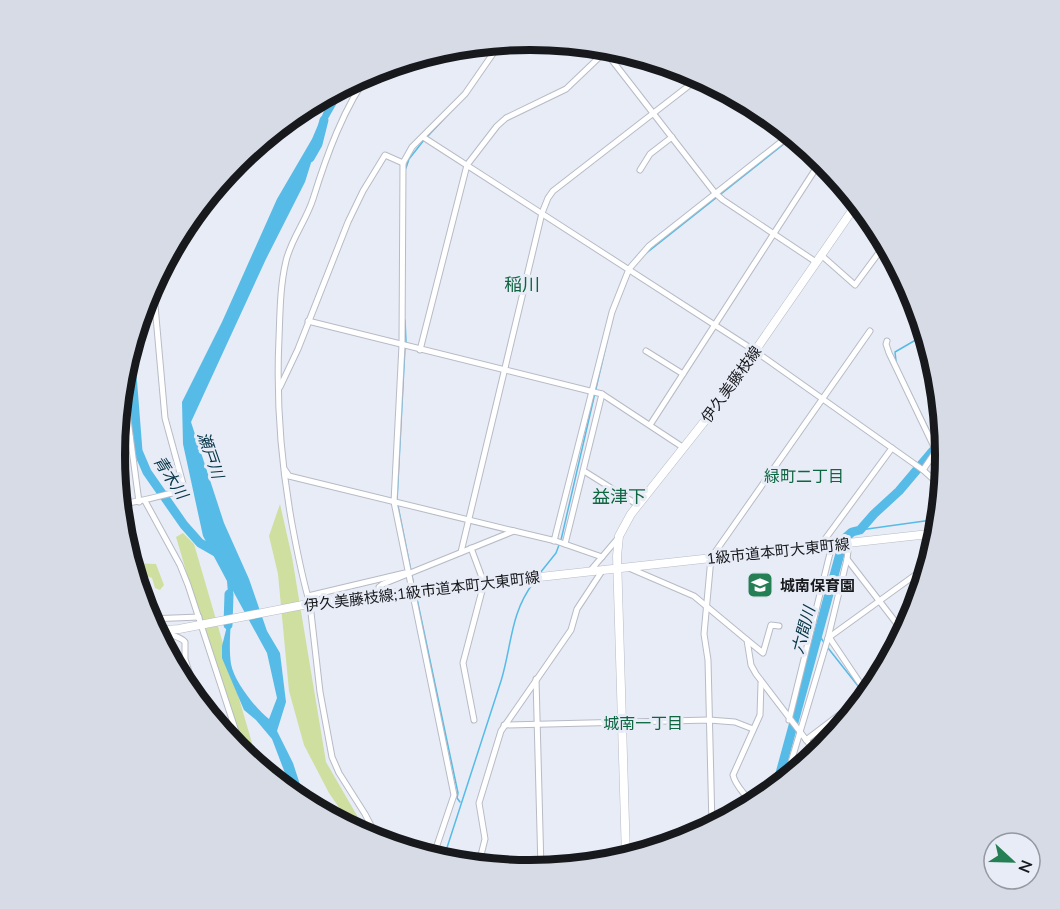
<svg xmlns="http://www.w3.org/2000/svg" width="1060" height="909" font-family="Mulish,'Noto Sans JP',sans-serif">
<rect width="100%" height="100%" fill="#e8ecf7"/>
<g fill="#cfdf9f">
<path d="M945,445L942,486C925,470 933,461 945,445Z"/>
<path d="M280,504L292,557L326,762L370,838L354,829L329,793L304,745L289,691L278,574L269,536Z"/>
<path d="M183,533L194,544L259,767L246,756L243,749L220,685L176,537Z"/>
<path d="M133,563L156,564L164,585L160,590L155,588L152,578L147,576L137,582L132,567Z"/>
</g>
<path fill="#56bbe6" d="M344,85L337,103L321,131L305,182L266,259L191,422L224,523L249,579L267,631L280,653L286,702L277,731L293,763L306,803L289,792L288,781L272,739L256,720L244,710L222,658V646L228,622L231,621C230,635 229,650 231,664C234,681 255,708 269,719L277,698L267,653L233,591L232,605L229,606L227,581L203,536L183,444L182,402L222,322L277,199L312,139L330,97V93Z"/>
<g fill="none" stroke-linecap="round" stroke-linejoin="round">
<g stroke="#56bbe6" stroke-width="1.5">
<path d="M427,137L457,105"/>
<path d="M406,168L409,159L424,140"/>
<path d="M644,255L794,136"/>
<path d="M405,320L406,342"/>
<path d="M896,361L895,352L926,334"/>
<path d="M909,390L937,446L945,450"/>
<path d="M397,501L405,347"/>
<path d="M398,506L414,586"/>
<path d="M860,530L939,519"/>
<path d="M561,540L607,341"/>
<path d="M540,573L556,553L559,545"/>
<path d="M416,594L458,793L457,798L460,802"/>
<path d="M817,632L825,644"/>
<path d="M828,648L862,691"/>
<path d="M443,860C462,800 482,741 501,681C512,645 510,613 534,582"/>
</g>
<g stroke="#56bbe6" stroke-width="9">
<path d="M310,158L318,144L324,120"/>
<path d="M130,349L138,451L147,472L184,525L200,543L221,555"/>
<path d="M228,625L229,594"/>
<path d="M776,788L844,539L852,532L860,530L874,514L899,491L937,446"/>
</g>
<g stroke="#b7bbc5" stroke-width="7">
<g id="street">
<path d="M601,46L715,193L723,200L816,262"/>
<path d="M371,71C344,106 326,157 313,199C306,221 291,239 286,261C280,286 280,313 279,338C276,401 281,463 292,524C297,551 302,578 310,604L320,692L332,757L339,773L365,814L379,841"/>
<path d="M423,137L755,351L923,470L934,480L942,491"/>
<path d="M403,163L402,345L394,502L454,795L434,854"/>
<path d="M640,170L650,154L672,137"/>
<path d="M821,255L855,285L886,243"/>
<path d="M308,321L602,394L684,448"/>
<path d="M887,341L886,344L889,353L936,451L923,470"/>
<path d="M420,350L467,165L497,126L506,118L566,89L610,47"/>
<path d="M646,351L683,374"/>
<path d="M122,375L139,502"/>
<path d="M280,387L298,349L348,222L363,191L385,155L403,163L412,147L465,94L501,42"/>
<path d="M650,425L822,159"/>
<path d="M115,451L125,450L127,441L130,437"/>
<path d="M285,470L289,476L514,531"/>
<path d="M584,471L638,505"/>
<path d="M145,501L180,565L188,585L243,753"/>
<path d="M119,504C141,502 159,496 180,491L183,484L165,418L153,283"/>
<path d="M554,541L612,312L629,269L649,246L791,134"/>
<path d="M565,544L602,394"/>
<path d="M820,546L892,448"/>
<path d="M471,548L484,583L463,663L474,720"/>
<path d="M461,552L542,213L548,198L553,191L700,77"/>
<path d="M847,559L904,633"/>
<path d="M629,568L694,596L747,640L751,665L756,674L817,754"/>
<path d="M590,571L619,537"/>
<path d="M378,594L379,587L383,584L514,531L556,541L602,557"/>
<path d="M308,596L405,573"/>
<path d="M149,619L199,617"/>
<path d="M166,630C171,637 180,636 185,642V659L198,701"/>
<path d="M829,637L868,695"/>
<path d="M828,638L929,565"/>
<path d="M747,640L763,653L771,625L779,626"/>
<path d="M536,679L541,869"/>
<path d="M789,720L832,545"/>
<path d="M504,725L709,720L735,722L753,729"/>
<path d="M806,740L872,690"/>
<path d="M786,779L828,638L847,559L849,543"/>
<path d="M751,805C747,794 736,788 733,775L760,715L761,683"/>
<path d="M712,826L708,660L704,634L711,558L870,331"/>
<path d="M475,865L481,855L485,839L479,803L501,731L571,630L577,609L602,571"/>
</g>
</g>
<g stroke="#b7bbc5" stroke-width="9">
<g id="secondary">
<path d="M412,591L938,533"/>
<path d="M155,631L179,629L308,604"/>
<path d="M626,857L617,556L619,536L631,514L719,403L858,202"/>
</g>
</g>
<use href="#street" stroke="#fff" stroke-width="5"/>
<use href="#secondary" stroke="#fff" stroke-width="8"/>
<g stroke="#b7bbc5" stroke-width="9" stroke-linecap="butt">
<path id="secondary-bridge" d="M308,604L361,596L412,591"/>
</g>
<use href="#secondary-bridge" stroke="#fff" stroke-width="8"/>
</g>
<defs>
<g id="school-square" transform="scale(1.35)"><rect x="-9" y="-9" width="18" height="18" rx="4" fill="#257f54" stroke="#e8ecf7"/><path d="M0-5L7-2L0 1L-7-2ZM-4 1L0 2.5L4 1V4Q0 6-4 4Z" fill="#fff"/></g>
</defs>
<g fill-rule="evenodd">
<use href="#school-square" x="760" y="585"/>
</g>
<g text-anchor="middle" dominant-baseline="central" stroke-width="6" stroke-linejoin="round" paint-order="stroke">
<g font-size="15" fill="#17191c" stroke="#e8ecf7">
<text transform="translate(731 384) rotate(-54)">伊久美藤枝線</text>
<text transform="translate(778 551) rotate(-6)">1級市道本町大東町線</text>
<text transform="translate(422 591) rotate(-7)">伊久美藤枝線;1級市道本町大東町線</text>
</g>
<g font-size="15" font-weight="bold" fill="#17191c" stroke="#e8ecf7" text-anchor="start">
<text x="780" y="585">城南保育園</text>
</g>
<g font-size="16" font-style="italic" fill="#053446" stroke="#e8ecf7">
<text transform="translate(211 455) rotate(71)">瀬戸川</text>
<text transform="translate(171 477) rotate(57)">青木川</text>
<text transform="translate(803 630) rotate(-75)">六間川</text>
</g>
<g font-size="16" fill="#0e6640" stroke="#e8ecf7">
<text x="804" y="476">緑町二丁目</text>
<text x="643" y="723">城南一丁目</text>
</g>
<g font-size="18" fill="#0e6640" stroke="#e8ecf7">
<text x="522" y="284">稲川</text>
<text x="619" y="496">益津下</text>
</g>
</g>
<path d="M0 0H1060V909H0ZM125 455a405 405 0 1 1 810 0a405 405 0 1 1-810 0Z" fill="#d7dbe5" fill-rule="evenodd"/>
<path fill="none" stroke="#17191c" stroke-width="8" d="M125 455a405 405 0 1 1 810 0a405 405 0 1 1-810 0Z"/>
<g transform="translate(1012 861) rotate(112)"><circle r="28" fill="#e8ecf7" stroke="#94989f" stroke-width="1.5"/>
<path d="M0-4.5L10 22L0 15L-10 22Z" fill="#257f54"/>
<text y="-9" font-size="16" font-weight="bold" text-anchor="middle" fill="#17191c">N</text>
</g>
</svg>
